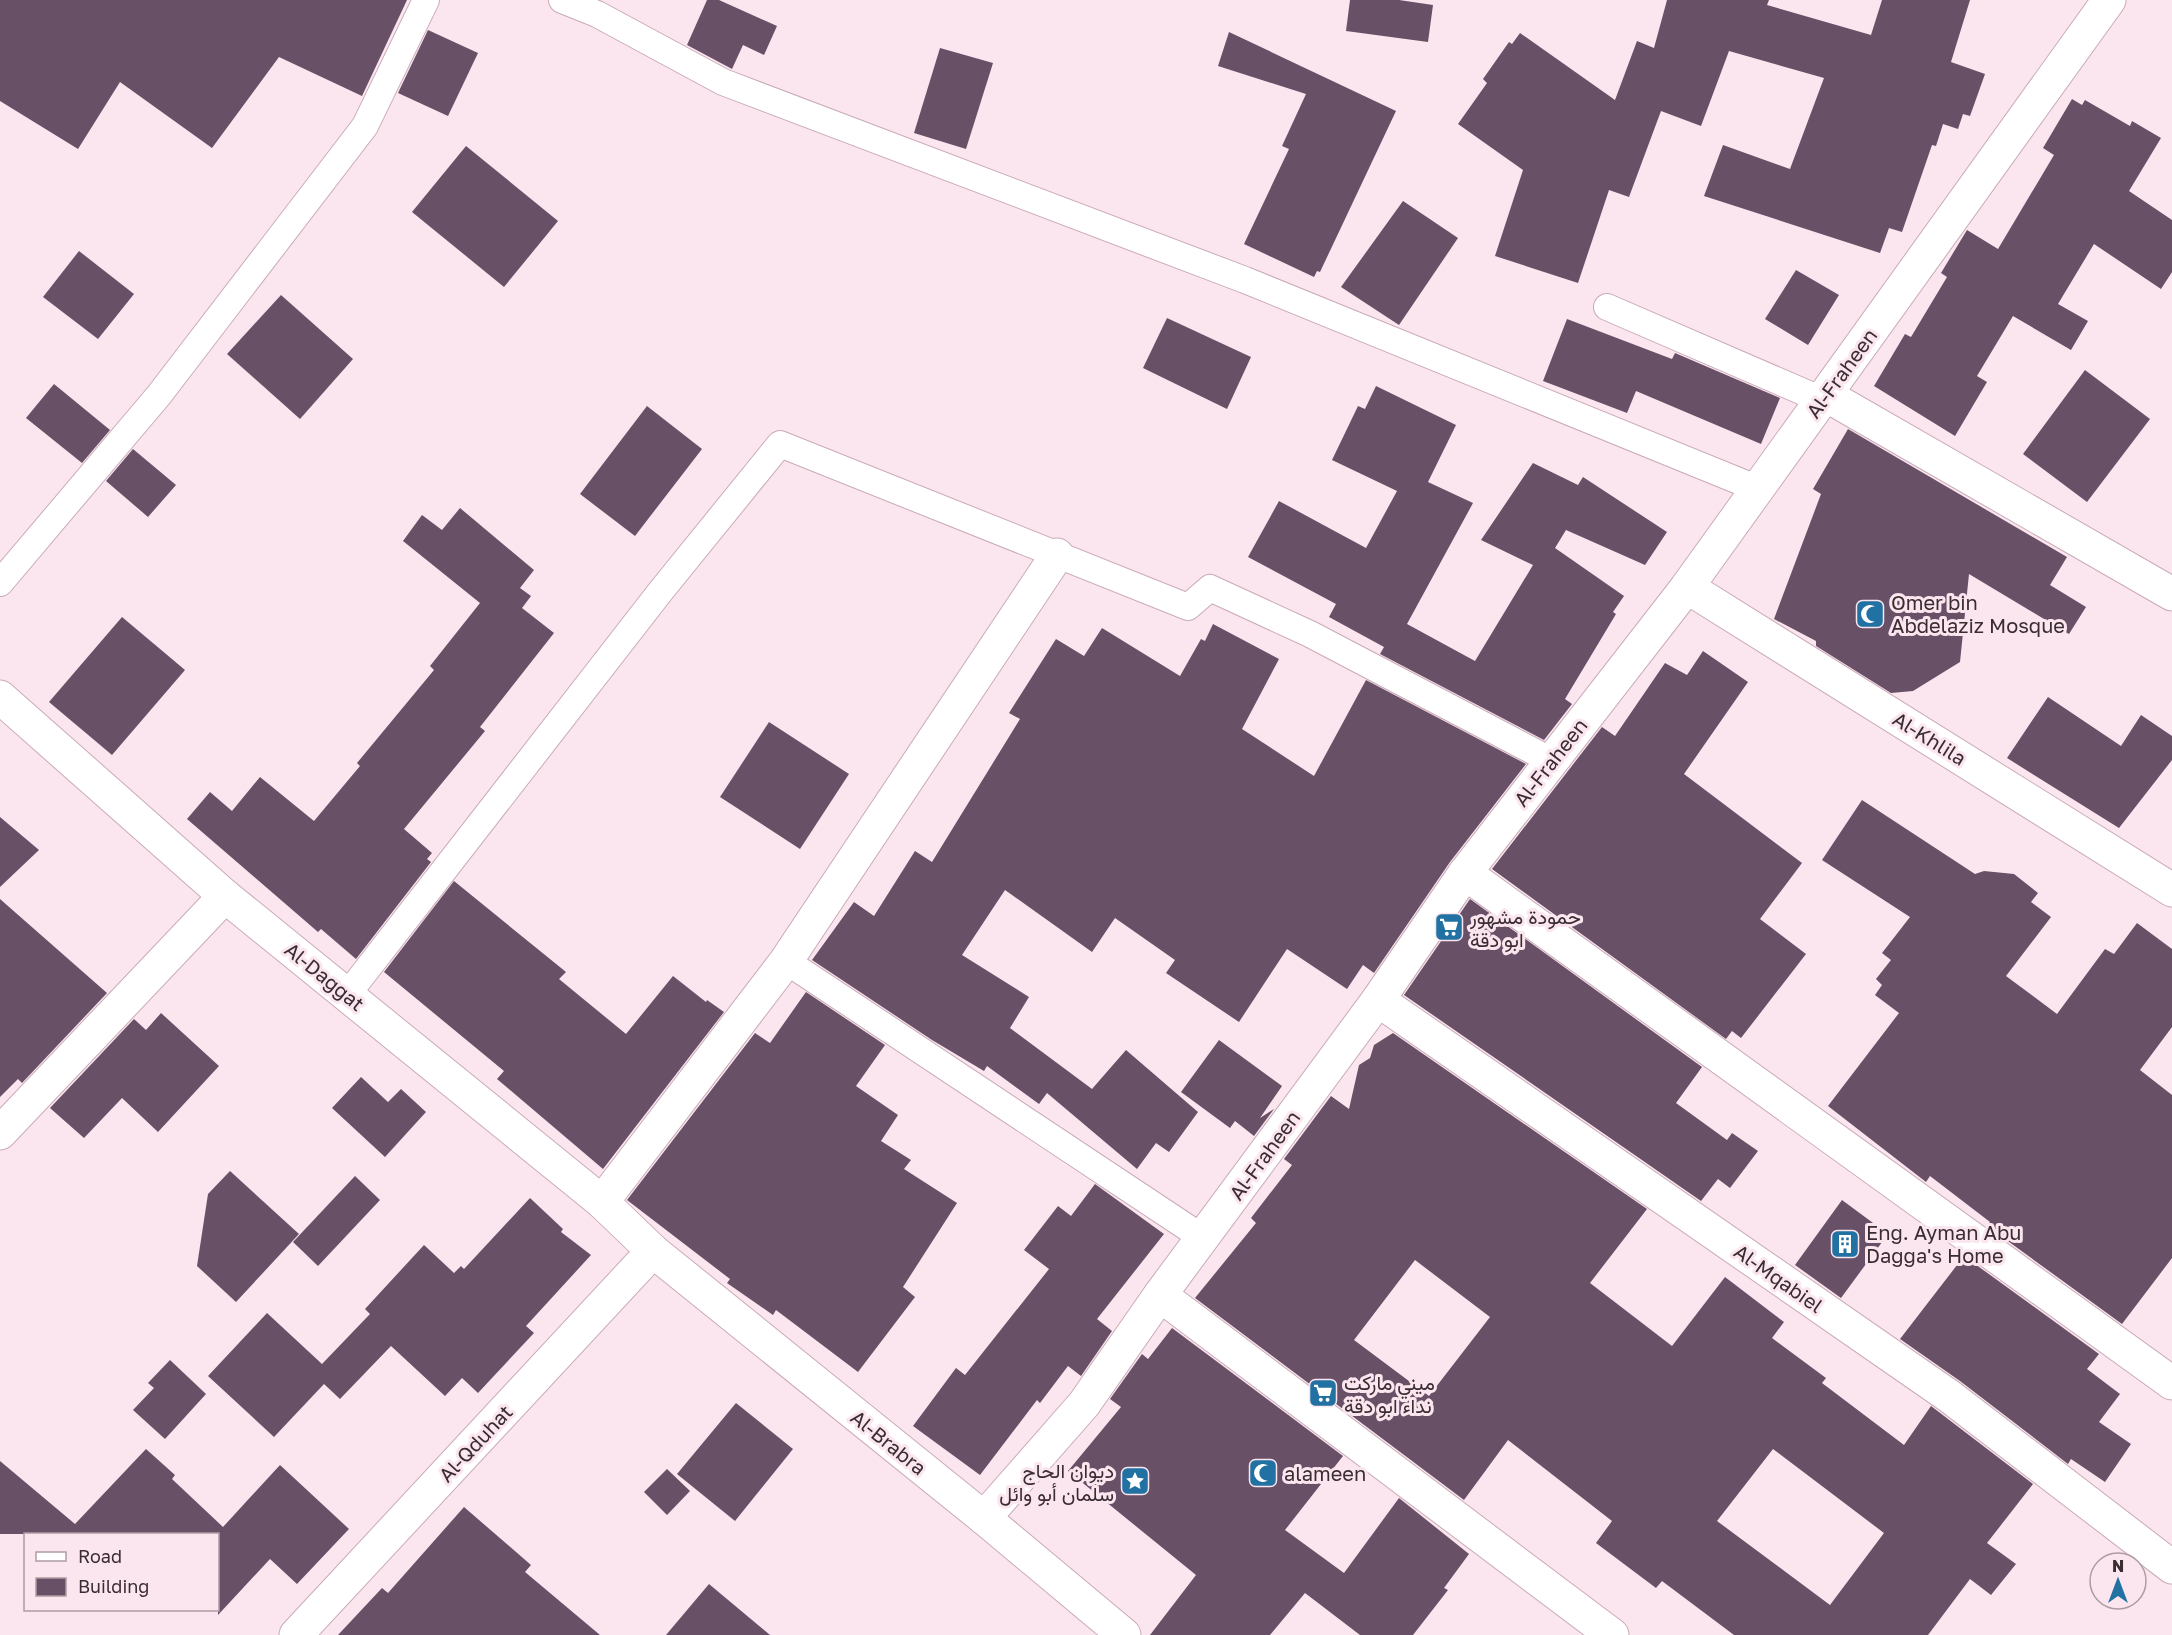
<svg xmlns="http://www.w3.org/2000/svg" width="2172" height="1635" font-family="'Golos Text',Vazirmatn,sans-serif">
<rect width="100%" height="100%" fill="#fbe6ef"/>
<g fill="#685067" fill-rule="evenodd">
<path d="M0,0H407L362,96L279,57L212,148L120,82L78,149L0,101Z"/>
<path d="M707,0H719L777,26L764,55L743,45L732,69L687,45Z"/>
<path d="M1350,0H1399L1433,5L1428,42L1346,31Z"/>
<path d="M1667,0H1769L1767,5L1871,35L1882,0H1970L1951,62L1985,74L1970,116L1963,114L1958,129L1943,124L1936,146L1932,145L1902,232L1889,228L1880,253L1704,196L1723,145L1790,169L1824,78L1729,51L1701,126L1661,111L1629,197L1609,190L1578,283L1495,256L1523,170L1458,124L1487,83L1483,79L1509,42L1512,44L1520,33L1615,100L1637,41L1654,48Z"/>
<path d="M428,30L478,53L448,116L398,93Z"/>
<path d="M1229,32L1396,111L1320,272L1317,271L1314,277L1244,244L1289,149L1282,146L1306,94L1218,66Z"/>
<path d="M940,48L993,63L966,149L914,133Z"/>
<path d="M2072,99L2082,105L2085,100L2130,126L2132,121L2161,138L2129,191L2172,220V272L2161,289L2094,244L2058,304L2088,321L2071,350L2013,316L1977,376L1987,382L1955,436L1874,386L1905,334L1911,337L1947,277L1941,273L1967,230L1998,249L2054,155L2043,148Z"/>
<path d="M466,146L558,221L504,287L412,212Z"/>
<path d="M1403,201L1458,238L1399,325L1341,287Z"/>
<path d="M79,251L134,294L98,339L43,297Z"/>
<path d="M1796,270L1839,295L1808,345L1765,319Z"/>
<path d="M281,295L353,359L300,419L227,354Z"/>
<path d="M1167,318L1251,357L1227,409L1143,368Z"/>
<path d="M1567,319L1672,359L1675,353L1780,398L1761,444L1636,391L1627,413L1543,381Z"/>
<path d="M2085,370L2150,419L2087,502L2023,454Z"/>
<path d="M54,384L110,430L82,463L26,418Z"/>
<path d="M1376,386L1456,425L1428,482L1473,503L1407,624L1475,661L1533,565L1481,540L1533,463L1578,485L1583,477L1667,532L1645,565L1566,530L1555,548L1624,596L1613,612L1616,614L1565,699L1572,704L1544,740L1380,654L1384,647L1329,617L1336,604L1248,557L1279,501L1366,548L1397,491L1332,460L1358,406L1365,409Z"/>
<path d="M647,406L702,449L635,536L580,494Z"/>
<path d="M1848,429L2067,557L2050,585L2086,607L2069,634L1969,574L1960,662L1913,691L1891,693L1816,646V641L1774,619L1821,494L1813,489Z"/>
<path d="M133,449L176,485L148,517L106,481Z"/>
<path d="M460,508L534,570L520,588L531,596L522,608L554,633L480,727L485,731L404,829L432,853L427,859L431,862L356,959L321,929L318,932L187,819L210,792L232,811L260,777L314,821L360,766L357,763L434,670L430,666L480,603L403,541L422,515L442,530Z"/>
<path d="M122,617L185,670L112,755L49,702Z"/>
<path d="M1213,624L1279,659L1242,729L1314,776L1366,680L1526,764L1450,862L1374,973L1363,965L1347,989L1287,949L1239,1022L1166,973L1175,960L1115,918L1092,952L1005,890L962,955L1029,997L1010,1028L1092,1089L1126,1050L1198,1112L1169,1152L1156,1143L1137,1169L1047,1093L1039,1104L987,1066L984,1071L932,1040L812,960L854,902L874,916L915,851L932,862L1020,719L1009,713L1056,639L1084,656L1102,628L1180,676L1201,639L1205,641Z"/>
<path d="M1703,651L1748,682L1684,774L1802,863L1760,919L1806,954L1741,1038L1732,1031L1726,1039L1492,869L1602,727L1615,736L1665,663L1687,675Z"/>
<path d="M2048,697L2121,746L2141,715L2172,736V760L2119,828L2007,758Z"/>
<path d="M769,722L849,774L800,849L720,797Z"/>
<path d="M1862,800L1975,874L1984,871L2014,874L2038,893L2031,902L2051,917L2006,976L2057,1014L2105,949L2114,954L2137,923L2172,949V1027L2140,1070L2172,1095V1258L2122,1324L1987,1226L1990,1222L1930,1176L1926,1182L1828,1106L1899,1013L1875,995L1882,985L1876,979L1891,960L1882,953L1910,917L1822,860Z"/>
<path d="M0,817L39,850L0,887Z"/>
<path d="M454,881L566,972L559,979L626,1034L673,976L706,1002L707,1000L724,1012L603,1169L497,1079L504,1071L384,972Z"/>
<path d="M0,899L107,993L22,1083L18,1079L0,1097Z"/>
<path d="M1470,899L1702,1067L1676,1103L1727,1140L1732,1133L1758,1151L1730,1188L1718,1179L1701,1201L1404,995Z"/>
<path d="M806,992L885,1045L856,1086L898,1115L881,1141L911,1160L904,1169L957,1203L903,1287L915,1297L858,1372L776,1310L773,1315L727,1283L730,1279L627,1200L755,1033L770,1043Z"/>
<path d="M161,1013L219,1066L158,1132L122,1098L84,1138L50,1108L134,1019L146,1030Z"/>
<path d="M1393,1033L1647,1209L1590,1283L1672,1346L1725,1277L1784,1322L1772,1338L1826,1378L1822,1383L1904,1445L1931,1406L2033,1484L1987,1543L2016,1564L1991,1595L1970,1579L1928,1635H1734L1662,1581L1656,1588L1596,1543L1612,1521L1508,1440L1464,1500L1195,1298L1256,1223L1251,1218L1292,1165L1284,1159L1331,1096L1349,1109L1359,1065L1370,1058L1374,1045ZM1415,1260L1490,1317L1429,1396L1354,1340ZM1773,1449L1884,1533L1830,1605L1717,1521Z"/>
<path d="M1219,1040L1282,1086L1260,1118L1274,1109L1254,1136L1235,1121L1230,1128L1181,1092Z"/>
<path d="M361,1077L388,1102L401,1089L426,1112L385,1157L332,1108Z"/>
<path d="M230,1171L299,1234L236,1302L197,1266L208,1194Z"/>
<path d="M355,1176L380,1200L318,1266L293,1242Z"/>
<path d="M1095,1184L1164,1234L1097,1319L1112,1331L1081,1376L1068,1366L1040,1403L1037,1400L980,1475L913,1426L956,1368L965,1375L1049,1269L1024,1250L1058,1206L1071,1216Z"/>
<path d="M530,1198L563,1229L561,1232L591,1255L526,1326L534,1333L478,1393L462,1378L445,1396L391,1346L340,1399L324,1384L274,1437L208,1376L267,1313L322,1364L370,1314L365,1309L424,1245L454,1273L461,1266L464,1269Z"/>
<path d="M1842,1200L1888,1234L1841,1298L1795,1265Z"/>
<path d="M1964,1256L2099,1354L2087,1369L2120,1394L2099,1422L2131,1444L2105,1482L2071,1459L2068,1464L1960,1381L1900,1339Z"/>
<path d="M1172,1328L1343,1456L1285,1530L1344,1573L1399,1498L1469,1554L1444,1588L1448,1590L1413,1635H1360L1305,1593L1270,1635H1150L1196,1575L1068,1471L1121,1407L1110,1399L1142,1354L1148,1359Z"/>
<path d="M170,1360L206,1394L165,1439L133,1410L154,1388L148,1383Z"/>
<path d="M736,1403L793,1449L735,1521L677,1474Z"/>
<path d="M146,1449L175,1475L172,1479L223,1527L280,1465L349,1529L297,1584L270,1559L218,1615V1534H0V1461L75,1524Z"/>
<path d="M667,1469L690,1491L667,1515L644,1492Z"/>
<path d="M464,1507L531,1565L525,1572L600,1635H338L382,1588L388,1593Z"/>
<path d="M709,1584L770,1635H666Z"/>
</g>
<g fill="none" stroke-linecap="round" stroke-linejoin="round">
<g stroke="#caaab8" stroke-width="28">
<g id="service">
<path d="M562,0L597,14L723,82L1245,280L1756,488"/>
<path d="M1607,307L1822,400"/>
<path d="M0,583L159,395L365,126L426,0"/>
<path d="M786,961L1203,1238"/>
<path d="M347,995L660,592L780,444L1188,607L1210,588L1310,634L1550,760"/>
</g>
</g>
<g stroke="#caaab8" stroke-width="35">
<g id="minor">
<path d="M1826,395L2172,594"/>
<path d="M1687,587L2172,890"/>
<path d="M0,697L225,896L602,1202L653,1251L984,1518L1124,1635"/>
<path d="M1465,873L2172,1383"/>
<path d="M1378,1000L1949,1396L2172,1567"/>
<path d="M0,1133L225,896"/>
<path d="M602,1202L786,961L1057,555"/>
<path d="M1160,1295L1612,1635"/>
<path d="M984,1518L1084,1404L1160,1295L1378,1000L1465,873L1687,587L2109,0"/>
<path d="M296,1635L653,1251"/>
</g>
</g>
<use href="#service" stroke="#fff" stroke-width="26"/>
<use href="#minor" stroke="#fff" stroke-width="33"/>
</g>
<defs>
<g id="mosque-square" transform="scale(1.5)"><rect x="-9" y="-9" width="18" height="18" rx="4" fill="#2271a3" stroke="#fbe6ef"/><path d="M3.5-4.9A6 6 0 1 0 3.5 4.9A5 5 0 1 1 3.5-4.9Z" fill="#fff"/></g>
<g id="supermarket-square" transform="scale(1.5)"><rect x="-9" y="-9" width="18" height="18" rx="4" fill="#2271a3" stroke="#fbe6ef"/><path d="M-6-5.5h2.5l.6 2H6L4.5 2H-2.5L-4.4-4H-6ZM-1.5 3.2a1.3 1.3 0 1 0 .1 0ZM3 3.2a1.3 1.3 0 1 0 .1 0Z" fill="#fff"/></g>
<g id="building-square" transform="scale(1.5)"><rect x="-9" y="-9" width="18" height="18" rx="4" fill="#2271a3" stroke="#fbe6ef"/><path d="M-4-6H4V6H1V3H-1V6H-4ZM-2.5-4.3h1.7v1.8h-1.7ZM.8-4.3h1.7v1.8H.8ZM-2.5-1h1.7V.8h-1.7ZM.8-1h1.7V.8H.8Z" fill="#fff"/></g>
<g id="sight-square" transform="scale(1.5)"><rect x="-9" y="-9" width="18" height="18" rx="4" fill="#2271a3" stroke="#fbe6ef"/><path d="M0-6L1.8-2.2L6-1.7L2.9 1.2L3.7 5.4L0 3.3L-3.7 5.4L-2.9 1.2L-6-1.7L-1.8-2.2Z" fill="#fff"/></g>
</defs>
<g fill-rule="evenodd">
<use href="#mosque-square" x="1870" y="614"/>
<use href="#supermarket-square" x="1449" y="927"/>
<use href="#building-square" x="1845" y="1244"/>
<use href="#supermarket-square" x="1323" y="1393"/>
<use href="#mosque-square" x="1263" y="1473"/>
<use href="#sight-square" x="1135" y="1481"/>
</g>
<g text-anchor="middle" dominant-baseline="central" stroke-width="6" stroke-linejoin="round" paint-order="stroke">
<g font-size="20" fill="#3a2d32" stroke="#fbe6ef">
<text transform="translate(1841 373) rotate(-54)">Al-Fraheen</text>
<text transform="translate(1930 738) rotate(32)">Al-Khlila</text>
<text transform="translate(1550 762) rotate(-52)">Al-Fraheen</text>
<text transform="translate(325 976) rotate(39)">Al-Daggat</text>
<text transform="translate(1264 1155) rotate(-54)">Al-Fraheen</text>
<text transform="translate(1779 1278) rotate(35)">Al-Mqabiel</text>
<text transform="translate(889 1442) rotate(39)">Al-Brabra</text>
<text transform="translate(475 1443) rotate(-47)">Al-Qduhat</text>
</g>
<g font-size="20" fill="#3a2d32" stroke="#fbe6ef" text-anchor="start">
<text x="1891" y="602">Omer bin<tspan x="1891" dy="23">Abdelaziz Mosque</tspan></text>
<text x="1470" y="916">حمودة مشهور<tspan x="1470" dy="23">ابو دقة</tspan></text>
<text x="1866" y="1232">Eng. Ayman Abu<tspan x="1866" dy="23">Dagga's Home</tspan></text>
<text x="1344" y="1382">ميني ماركت<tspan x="1344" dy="23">نداء ابو دقة</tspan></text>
<text x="1114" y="1470" text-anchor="end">ديوان الحاج<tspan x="1114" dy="23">سلمان أبو وائل</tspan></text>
<text x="1284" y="1473">alameen</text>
</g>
</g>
<rect x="24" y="1533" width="195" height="78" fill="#fbe6ef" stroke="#ae9ca3" stroke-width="1.5"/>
<rect x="36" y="1552" width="30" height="9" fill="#ffffff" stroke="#ae9ca3" stroke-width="1.5"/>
<text x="78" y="1563" font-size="18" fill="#3a2d32">Road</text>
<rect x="36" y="1578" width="30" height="18" fill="#685067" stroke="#ae9ca3" stroke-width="1.5"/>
<text x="78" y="1593" font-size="18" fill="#3a2d32">Building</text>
<g transform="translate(2118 1581)"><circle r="28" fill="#fbe6ef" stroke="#ae9ca3" stroke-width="1.5"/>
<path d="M0-4.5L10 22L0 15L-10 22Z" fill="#2271a3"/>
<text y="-9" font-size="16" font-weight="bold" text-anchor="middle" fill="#3a2d32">N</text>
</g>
</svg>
